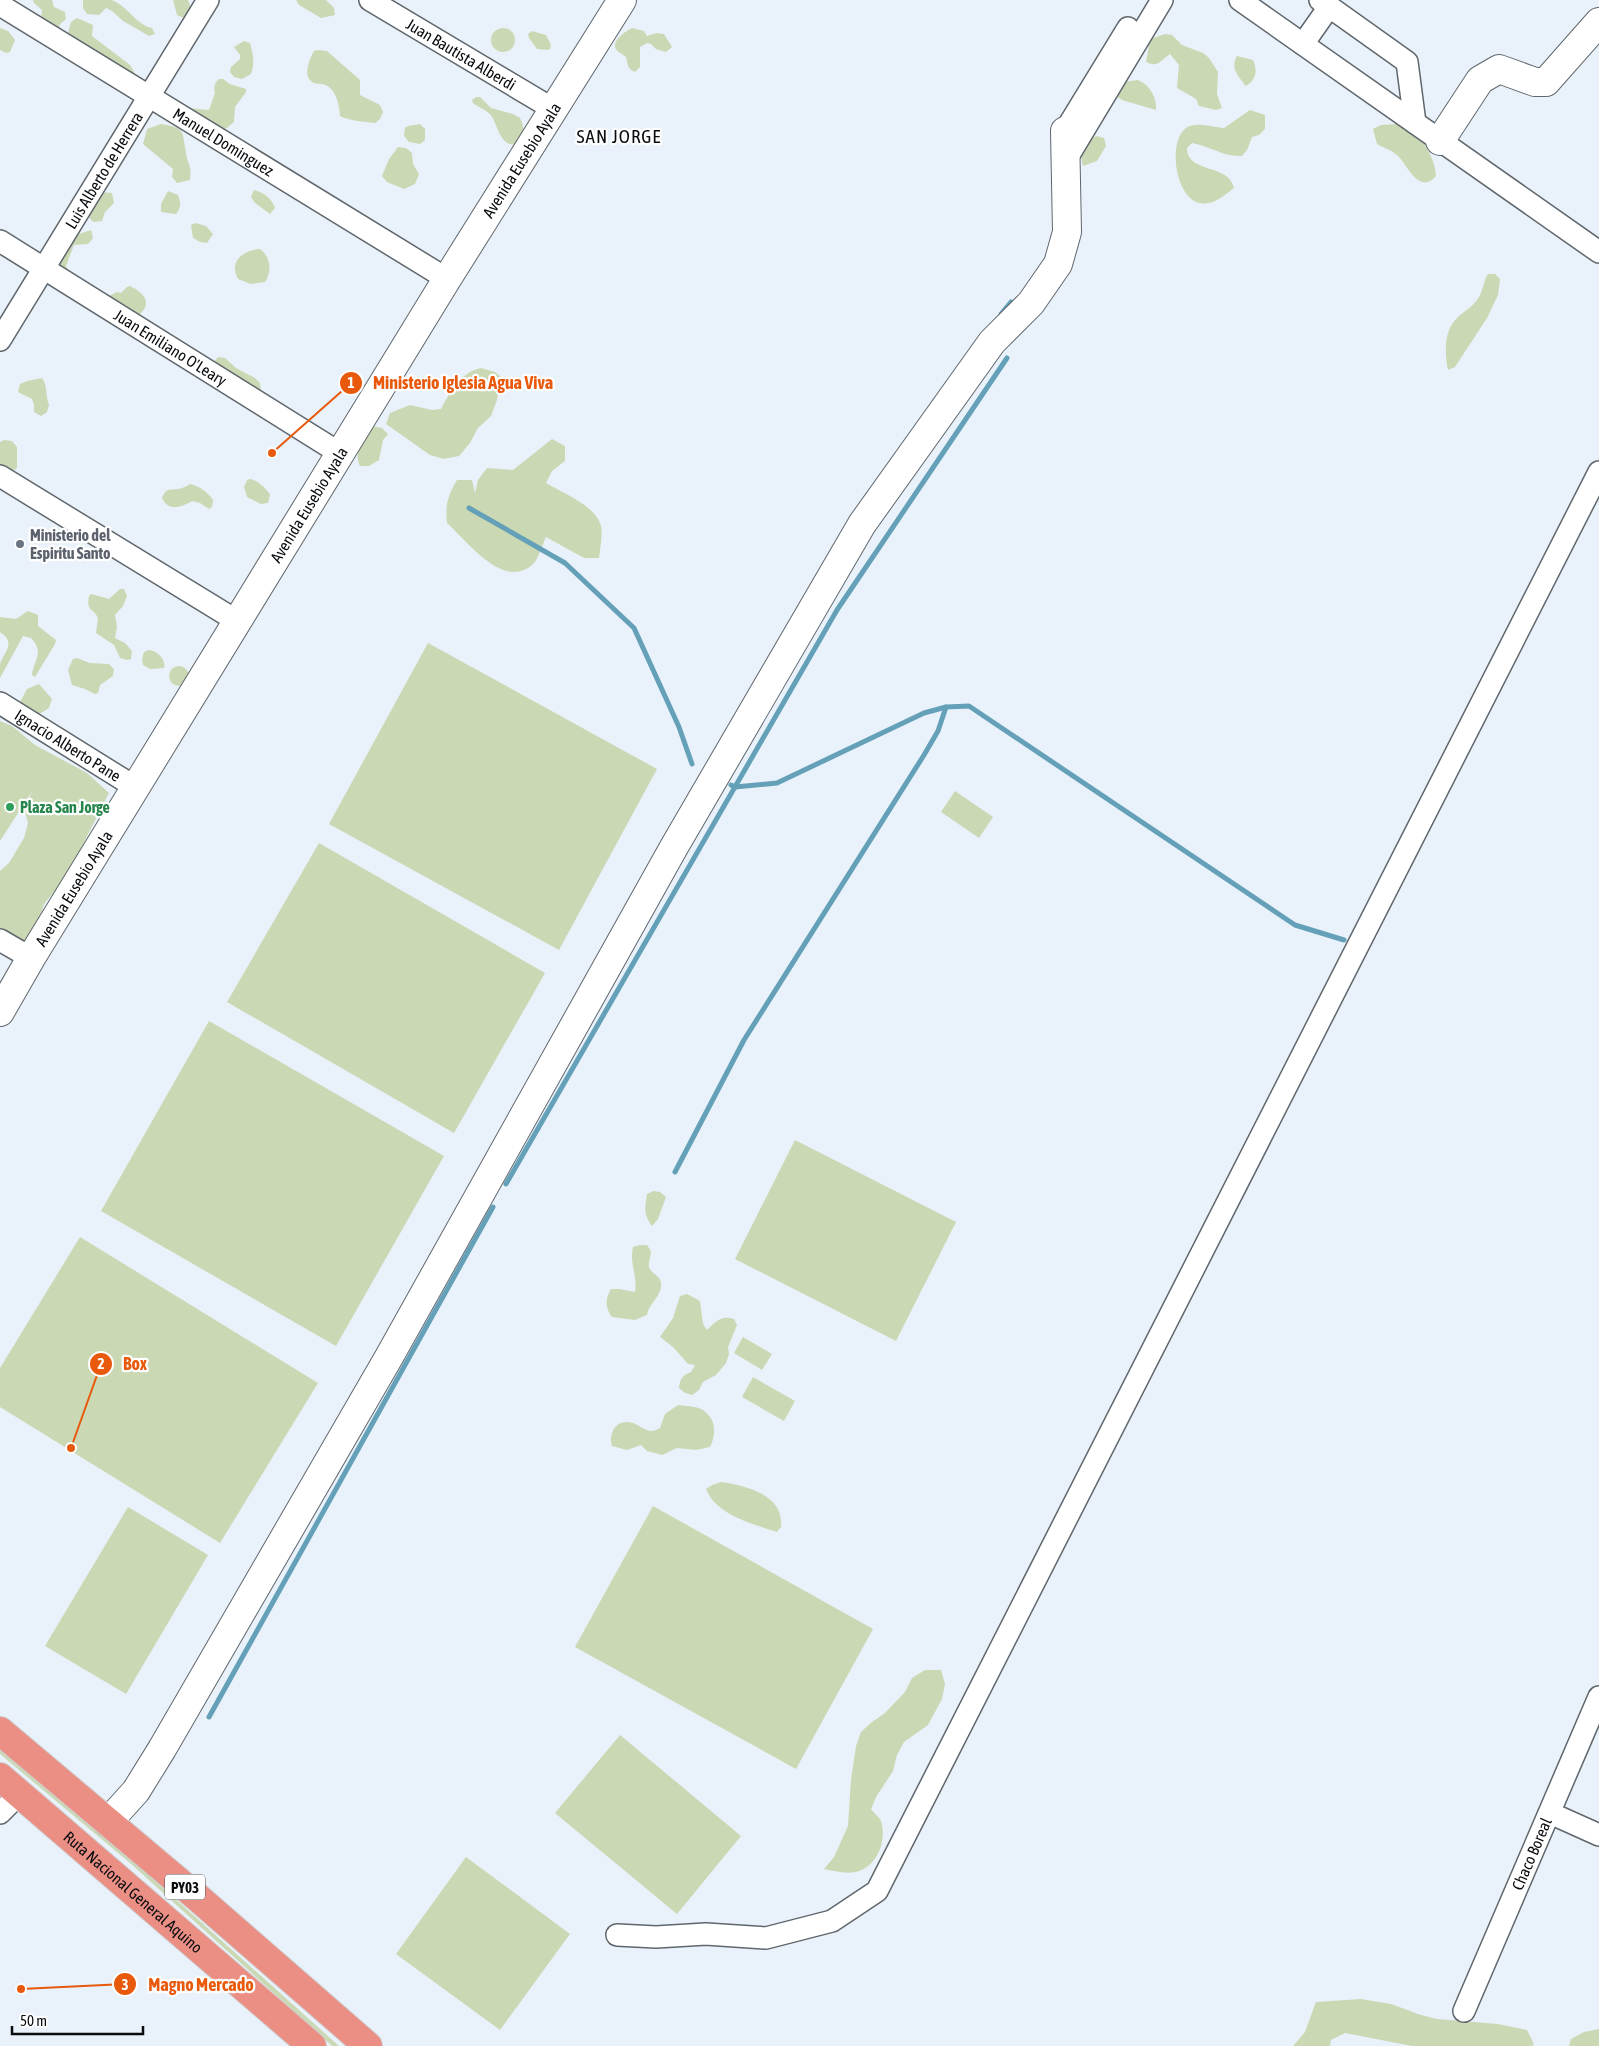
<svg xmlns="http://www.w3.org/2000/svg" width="1599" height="2046" font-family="'Asap Condensed',sans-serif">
<rect width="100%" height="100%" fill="#e9f2fa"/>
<g fill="#cad8b4">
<path d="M33,0H52L54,7L65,12L66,19L60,24L57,36L41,21L42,10L34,3Z"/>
<path d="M83,0C91,0 103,0 111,0C127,5 136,25 152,28L155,34L149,36L123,21L112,11L106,8L99,15L87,14L83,8Z"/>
<path d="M173,0H188L191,8L188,16L184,18L177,15Z"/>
<path d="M296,0H326L334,8L335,15L321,18L299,5Z"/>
<path d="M77,18L93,25L92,36L130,65L138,79L67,37L71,22Z"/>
<circle cx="503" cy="40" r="12"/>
<path d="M0,28L8,31L15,40L10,52L6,53L0,50Z"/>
<path d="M632,28L644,31L647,36L657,33L664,34L672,47L666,52L656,49L651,44L647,43L640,47V67L635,72C627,69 628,64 626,57C623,54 617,52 616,49C611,41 626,31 632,28Z"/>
<path d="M532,31L546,35L551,45L550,49L547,50L537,49L529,38L528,34Z"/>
<path d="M1165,34L1172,35L1182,45L1203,53L1209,58L1218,72L1217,94L1222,108L1216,110L1199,106L1196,99L1177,88L1179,65L1170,54C1160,61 1158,68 1146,62L1150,39Z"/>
<path d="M244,41L250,43C253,54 255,64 251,74L242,79L234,77L230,72L231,67L240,59V55L234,47Z"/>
<path d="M319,50L327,51L360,80V95L380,105L383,112L380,119L375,123C365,122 347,120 340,116C339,105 337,91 326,85C321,83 314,85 311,81C303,74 310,58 314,51Z"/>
<path d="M1237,56L1253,60C1258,71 1256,80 1246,86C1238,76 1230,68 1237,56Z"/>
<path d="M219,79H223L230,84L246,89V92L235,107L234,122L223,131L187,108L209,110L215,93C213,88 215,82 219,79Z"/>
<path d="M1138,80C1150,85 1157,98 1156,110L1122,100L1115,95L1123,82Z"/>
<path d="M476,97H480L491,108L513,114L520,118C525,127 524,135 518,143C502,150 498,127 492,117C488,110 479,108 473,103L472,100Z"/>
<path d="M1250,110L1265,115V129L1259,135L1252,137L1247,150L1242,156C1223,157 1210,146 1192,143L1187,148C1187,174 1229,163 1234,188C1225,195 1213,206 1200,203C1176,199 1167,142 1186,128C1195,121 1214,127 1224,128Z"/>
<path d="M161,124C186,128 182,131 186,153C188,167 192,163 190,180L177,183L172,177L173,169L143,144L147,129Z"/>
<path d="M420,124L425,129V140L420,144L409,142L404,136L405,128L408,126Z"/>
<path d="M1397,124L1412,126C1423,140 1435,158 1436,176C1419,195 1408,166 1398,156C1392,150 1384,148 1377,144L1373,129L1381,125Z"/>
<path d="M1097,136L1104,138L1106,146L1097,161L1083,166C1079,153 1083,141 1097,136Z"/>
<path d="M398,147L406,148L412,153L413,164L419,174L415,184L404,189L387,182L382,176L389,159Z"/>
<path d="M254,190C265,193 271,198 275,208L270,214L255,203L251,197Z"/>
<path d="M168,191L178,195C181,203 181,208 176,214L161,212V204Z"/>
<path d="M102,192L112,193L114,203L105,212L102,221L93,222L89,217L93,203Z"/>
<path d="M195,223L206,226L213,234L207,243L200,242L193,238L191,225Z"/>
<path d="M91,230L93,238L88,244L74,245L66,266L69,272L82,279V286L62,285L54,253L70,237Z"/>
<path d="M260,249C271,257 272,272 265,282L251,284L238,279C228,261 244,250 260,249Z"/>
<path d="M1488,274H1495L1500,279L1498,295L1487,318L1455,367L1448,370C1445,353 1443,332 1457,318C1463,312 1472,307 1477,300C1483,292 1483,282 1488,274Z"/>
<path d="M130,286C146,294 153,304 137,317L107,297L117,292L121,293L127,287Z"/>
<path d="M218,357L225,358L236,368L255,378L260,383L262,397L214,362Z"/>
<path d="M481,368L495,372L501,377L497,400L491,416L478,428L470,443L459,456L444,459L430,455L386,424L390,413L410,405L432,410L441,409C450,392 461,372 481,368Z"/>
<path d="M42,378C48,386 45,396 49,405L47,412L41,416L34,412V405L32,399L18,392L20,384L27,381Z"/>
<path d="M372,426L382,428L388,434L383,440L379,460L369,466H360C353,452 364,439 372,426Z"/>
<path d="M552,439L565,446V461L552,471L546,483C563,493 596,506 601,526C603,535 600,548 599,558H584L546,537C542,545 539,559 532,565C503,590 467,541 447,523C445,505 448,495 457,480H472L475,493L478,480L487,468L513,470Z"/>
<path d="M4,440L12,441L17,447V468L11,473L0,476V442Z"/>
<path d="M250,479C257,480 267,489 270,495L268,503L261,504L247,497L244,487L247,480Z"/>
<path d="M190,484C199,486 208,492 213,500L212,507L209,509L200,503L192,501C182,507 168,512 162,498C166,488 169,490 178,489C182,489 186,486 190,484Z"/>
<path d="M120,589H124L127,596L123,606L115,615L117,627L115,638L125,643L132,651L131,659L127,660L120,658L114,645L96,633L98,618C93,607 86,612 89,596L91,594L109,599Z"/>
<path d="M28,611L38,615V626L56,640L55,644L35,677L32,675C34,659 45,653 31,638L23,636L0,678C0,674 0,670 0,665C2,653 18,644 0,632V617L16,619Z"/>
<path d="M428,643L657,769L559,950L329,824Z"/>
<path d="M149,650C158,651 166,660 164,668L150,669L143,665L142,659L144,652Z"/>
<path d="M77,658L90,663L109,664L114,669L113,676L100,685L98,693L95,694L85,689L72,685L68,670L73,659Z"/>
<circle cx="179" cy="676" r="10"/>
<path d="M39,684L52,699L49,708L38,715L32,710L22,706L20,702L27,689Z"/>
<path d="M0,721L12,726L35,745L87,773L109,793L82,846L76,874L66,886L53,893L44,904L36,931L18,952L0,947V871L9,863L24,838L28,823L24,808L33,790L0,841Z"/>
<path d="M955,791L993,817L979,838L941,812Z"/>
<path d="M319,843L545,973L454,1133L227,1002Z"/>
<path d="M209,1021L444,1156L336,1346L101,1211Z"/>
<path d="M795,1140L956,1222L896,1341L735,1259Z"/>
<path d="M653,1191L660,1192L666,1197L658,1219L652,1226C643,1213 645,1209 647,1194Z"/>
<path d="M80,1237L318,1383L220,1543L0,1407V1368Z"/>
<path d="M640,1245H647L651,1251C651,1256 648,1263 649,1267C651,1274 660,1275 661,1283C663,1295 649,1303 647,1315L635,1320L612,1317C605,1308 605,1299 611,1289H619L635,1292C638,1278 629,1262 633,1247Z"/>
<path d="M687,1294L700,1301L703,1324L707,1330C716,1322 720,1315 734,1319L737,1325L728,1347L729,1354L726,1363L716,1375L703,1382L699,1390L692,1395L685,1393L679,1388C680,1378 683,1375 691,1372L695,1365L688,1364L673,1347L660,1337L673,1318L680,1296Z"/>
<path d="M743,1337L772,1354L762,1370L734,1353Z"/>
<path d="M753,1377L795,1401L784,1421L742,1397Z"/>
<path d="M678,1405C685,1406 695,1406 701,1409C716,1417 717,1434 710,1447L696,1450L677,1448L662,1455L647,1451L641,1445L627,1450L612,1446C608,1432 617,1418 633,1423C639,1425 645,1431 652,1431C652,1431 659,1429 660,1428L665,1414Z"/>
<path d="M721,1482C746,1486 784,1494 781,1527L777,1532C753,1524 716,1515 706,1489L712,1485Z"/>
<path d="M653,1506L873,1629L796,1769L575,1647Z"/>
<path d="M128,1507L208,1555L126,1694L45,1646Z"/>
<path d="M925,1670H941L945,1684L942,1699L928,1725L904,1742L897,1755L893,1771L876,1797L871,1809C874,1813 879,1817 881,1821C887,1839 878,1865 859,1871C848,1875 835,1871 824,1869L834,1857L848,1826L851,1780L856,1746L861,1732L872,1722L885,1713L905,1692L912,1678Z"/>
<path d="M620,1735L741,1836L677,1914L555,1813Z"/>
<path d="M0,1749L132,1860L339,2046H332L320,2035L130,1863L0,1754Z"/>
<path d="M466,1857L570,1934L500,2030L396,1954Z"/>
<path d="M1361,1999L1391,2004L1421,2015L1437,2019L1498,2024L1527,2030L1534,2044L1532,2046H1412L1345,2033L1331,2040L1330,2046H1293L1305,2032L1316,2002Z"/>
<path d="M1599,2029V2046H1569L1571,2039L1584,2032Z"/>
</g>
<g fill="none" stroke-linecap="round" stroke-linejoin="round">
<g stroke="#65a0b9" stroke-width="5">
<path d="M1001,314L1011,302"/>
<path d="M469,508L565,563L634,628L679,727L692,764"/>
<path d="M731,785L735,787L777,783L924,713L946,707L969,706L1295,925L1344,940"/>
<path d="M675,1172L744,1040L924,755L938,731L946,707"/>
<path d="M506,1184L837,610L1007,358"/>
<path d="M209,1717L493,1207"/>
</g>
<g stroke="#5f676d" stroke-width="24">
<g id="street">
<path id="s1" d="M370,0L553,109"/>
<path d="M1240,0L1599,252"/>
<path d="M1320,0L1407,62L1415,123"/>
<path id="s2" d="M0,5L447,279"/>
<path d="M1303,44L1329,7"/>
<path d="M1065,131L1128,28"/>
<path d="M1067,158L1162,0"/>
<path id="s3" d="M0,241L341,454"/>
<path id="s4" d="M0,340L208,0"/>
<path d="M0,476L237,621"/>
<path id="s5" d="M0,703L135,787"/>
<path d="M0,940L31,958"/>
<path d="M0,1813L19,1794"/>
<path d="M1550,1813L1599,1835"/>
<path d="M617,1935L656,1937L706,1934L766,1938L832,1921L877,1891L1599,472"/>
<path id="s6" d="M1464,2011L1599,1697"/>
</g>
</g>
<g stroke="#5f676d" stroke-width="30">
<g id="secondary">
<path d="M1440,141L1480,80L1499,69L1535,82H1546L1599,22"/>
<path id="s7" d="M0,1012L31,958L447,279L622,0"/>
<path d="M108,1822L136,1791L162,1749L389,1357L674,847L862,524L992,342L1031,303L1058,264L1067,232L1065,131"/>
</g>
</g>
<g stroke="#cececf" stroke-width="30">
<g id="highway">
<path d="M0,1731L197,1897L368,2046"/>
<path id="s8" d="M0,1777L312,2046"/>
</g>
</g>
<use href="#street" stroke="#fff" stroke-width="21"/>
<use href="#secondary" stroke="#fff" stroke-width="28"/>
<use href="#highway" stroke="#eb8f85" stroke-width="28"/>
</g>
<circle fill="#6b7280" stroke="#fefefe" stroke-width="2" cx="20" cy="544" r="5"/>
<circle fill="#2e9e5b" stroke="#fefefe" stroke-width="2" cx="10" cy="807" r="5"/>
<g text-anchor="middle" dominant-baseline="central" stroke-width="4.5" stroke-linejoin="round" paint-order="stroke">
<rect fill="#fefefe" stroke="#525557" stroke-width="1" x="165" y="1874.5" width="40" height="25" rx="4"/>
<g font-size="15" font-weight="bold" fill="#090c0f">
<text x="185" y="1887">PY03</text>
</g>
<g font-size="16" fill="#090c0f" stroke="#fefefe">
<text stroke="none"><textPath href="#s1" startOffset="106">Juan Bautista Alberdi</textPath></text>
<text stroke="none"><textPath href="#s2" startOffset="262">Manuel Dominguez</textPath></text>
<text stroke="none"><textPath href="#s7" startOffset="999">Avenida Eusebio Ayala</textPath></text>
<text stroke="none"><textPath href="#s4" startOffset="199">Luis Alberto de Herrera</textPath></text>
<text stroke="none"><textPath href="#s3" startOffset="201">Juan Emiliano O'Leary</textPath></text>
<text stroke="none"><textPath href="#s7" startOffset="594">Avenida Eusebio Ayala</textPath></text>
<text stroke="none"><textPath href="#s5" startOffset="80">Ignacio Alberto Pane</textPath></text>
<text stroke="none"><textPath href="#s7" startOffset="144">Avenida Eusebio Ayala</textPath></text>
<text stroke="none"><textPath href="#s6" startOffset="171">Chaco Boreal</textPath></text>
<text stroke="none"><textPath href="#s8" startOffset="176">Ruta Nacional General Aquino</textPath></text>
</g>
<g font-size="16" font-weight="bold" fill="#5b616d" stroke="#fefefe" text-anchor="start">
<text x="30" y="535">Ministerio del<tspan x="30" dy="18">Espiritu Santo</tspan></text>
</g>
<g font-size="16" font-weight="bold" fill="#27864d" stroke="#fefefe" text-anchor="start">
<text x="20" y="807">Plaza San Jorge</text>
</g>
<g font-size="19" letter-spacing="1" fill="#090c0f" stroke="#fefefe">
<text x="619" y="136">SAN JORGE</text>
</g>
</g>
<path fill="none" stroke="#e8590c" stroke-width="2" d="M272 453L351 383M71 1448L101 1364M21 1989L125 1984"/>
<g fill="#e8590c" stroke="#fefefe" stroke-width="2">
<circle cx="272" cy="453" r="5"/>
<circle cx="71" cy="1448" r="5"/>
<circle cx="21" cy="1989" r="5"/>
<circle cx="351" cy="383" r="12"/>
<circle cx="101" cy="1364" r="12"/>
<circle cx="125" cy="1984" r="12"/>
</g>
<g font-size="15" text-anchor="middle" font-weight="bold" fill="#fff">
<text x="351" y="388">1</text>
<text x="101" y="1369">2</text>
<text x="125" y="1990">3</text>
</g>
<g font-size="18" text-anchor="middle" font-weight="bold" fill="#e8590c" stroke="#fefefe" stroke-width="4.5" stroke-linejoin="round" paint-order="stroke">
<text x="463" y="389">Ministerio Iglesia Agua Viva</text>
<text x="135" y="1370">Box</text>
<text x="201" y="1991">Magno Mercado</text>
</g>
<path d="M12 2026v8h131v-8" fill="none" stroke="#090c0f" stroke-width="2.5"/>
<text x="20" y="2026" font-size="15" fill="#090c0f" stroke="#fefefe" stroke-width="4" paint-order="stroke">50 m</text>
</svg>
